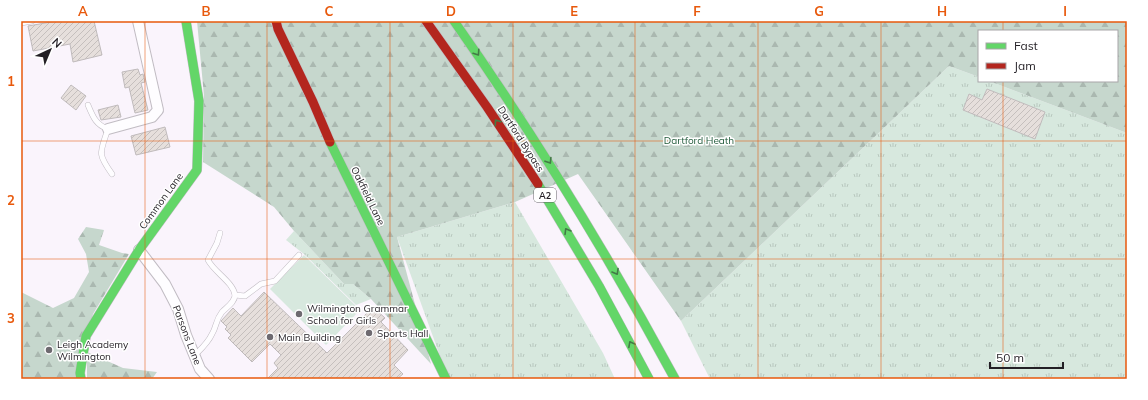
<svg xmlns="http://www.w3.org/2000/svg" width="1148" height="400" font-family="Mulish,sans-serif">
<defs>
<pattern id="grass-tufts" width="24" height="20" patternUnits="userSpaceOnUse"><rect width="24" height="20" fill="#d7e8de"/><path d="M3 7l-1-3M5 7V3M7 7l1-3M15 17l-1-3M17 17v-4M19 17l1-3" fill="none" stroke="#b8c7be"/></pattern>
<pattern id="forest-firs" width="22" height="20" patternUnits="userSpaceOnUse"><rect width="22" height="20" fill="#c6d7cd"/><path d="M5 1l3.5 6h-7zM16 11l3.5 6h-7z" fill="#aab8b0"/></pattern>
<pattern id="building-hatch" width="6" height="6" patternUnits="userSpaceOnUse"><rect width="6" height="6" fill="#e6dfdc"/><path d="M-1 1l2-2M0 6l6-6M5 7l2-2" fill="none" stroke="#c5bfbd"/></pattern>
</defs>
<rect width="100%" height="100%" fill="#faf4fc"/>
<g fill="url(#grass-tufts)">
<path d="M949,66L979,77V81H989L1127,133V379H710L681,321Z"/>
<path d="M515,202L603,353L615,379H451L440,356L397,237Z"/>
<path d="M294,231L344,284H353L371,299L356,305L305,255L286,240Z"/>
</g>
<g fill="url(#forest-firs)">
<path d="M197,21H1127V133L989,81H1117V31H979V77L949,66L681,321L578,174L515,202L397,237L431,364L371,299L353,284H344L294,231L274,207L203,162L204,96Z"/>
<path d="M86,227L104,230L99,245L122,253L129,254L93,314L78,379H21V292L53,308L74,298L89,272L86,254L78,239Z"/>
<path d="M87,352L123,368L157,372L152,379H87Z"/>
</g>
<path fill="#d7e8de" d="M304,255L360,310L326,345L270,289Z"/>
<g fill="url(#building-hatch)" stroke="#c0bbbc">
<path d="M57,21H94L102,55L73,62L70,44L33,51L28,26Z"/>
<path d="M138,69L140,75L143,74L145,82L141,83L148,110L135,113L129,87L125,88L122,72Z"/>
<path d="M71,85L86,96L76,110L61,98Z"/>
<path d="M987,89L1045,112L1035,139L963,110L969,94L982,100Z"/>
<path d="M118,105L121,117L101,120L98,110Z"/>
<path d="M165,127L170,147L136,155L131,136Z"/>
<path d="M264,292L327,353L373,307L385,318L381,322L408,350L394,365L403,374L397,379H267L278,368L274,363L281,355L270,344L252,362L228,338L231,335L225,329L227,327L221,321L233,308L241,316Z"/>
</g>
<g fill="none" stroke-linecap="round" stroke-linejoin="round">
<g stroke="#c1bcc3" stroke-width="6">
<g id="lane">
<path d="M21,23L32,21"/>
<path d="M88,105C93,117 96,125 108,129C100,153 97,153 112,174"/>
<path d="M235,295L245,296L261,284L275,281L299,255"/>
<path d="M194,356C201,349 208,343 212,334C217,326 215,321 222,312C227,307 235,302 235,295C233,282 214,272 208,260L217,243L220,233"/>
</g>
</g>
<g stroke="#c1bcc3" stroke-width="12">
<g id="street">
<path d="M108,129L152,117L158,110L138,21"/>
<path d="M139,250L165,284L178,309L186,335L200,369L209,379"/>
</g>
</g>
<g stroke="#c1bcc3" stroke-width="10">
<g id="fast">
<path d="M454,21C535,136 608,255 675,379"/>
<path d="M330,142L446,379"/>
<path d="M538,184L599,286L649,379"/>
<path d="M81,379L80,373L86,336L139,250L197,170L199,101L186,21"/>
</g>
</g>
<g stroke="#c1bcc3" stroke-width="10">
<g id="jam">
<path d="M276,21L278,29L313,102L330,142"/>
<path d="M426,21L487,107L538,184"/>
</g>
</g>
<use href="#lane" stroke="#fefdff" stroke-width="5"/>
<use href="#street" stroke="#fefdff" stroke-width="10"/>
<use href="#fast" stroke="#63d668" stroke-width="9"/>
<use href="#jam" stroke="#b3261e" stroke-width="9"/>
</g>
<defs><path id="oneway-chevron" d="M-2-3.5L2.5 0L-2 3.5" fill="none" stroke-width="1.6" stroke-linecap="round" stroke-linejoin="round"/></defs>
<g stroke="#437a46">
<use href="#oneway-chevron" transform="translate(477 53) rotate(56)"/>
<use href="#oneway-chevron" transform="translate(497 122) rotate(-124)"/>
<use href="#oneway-chevron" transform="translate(549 161) rotate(58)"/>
<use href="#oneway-chevron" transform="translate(567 231) rotate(-121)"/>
<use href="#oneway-chevron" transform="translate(616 272) rotate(60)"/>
<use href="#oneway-chevron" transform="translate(631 344) rotate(-118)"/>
</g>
<path fill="none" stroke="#e8590c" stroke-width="1" stroke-opacity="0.55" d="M145,21V379M267,21V379M390,21V379M513,21V379M635,21V379M758,21V379M881,21V379M1003,21V31M1003,81V379M21,141H1127M21,259H1127"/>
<g fill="#6e6a70" stroke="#fff" stroke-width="1.5">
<circle cx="299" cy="314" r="4"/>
<circle cx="369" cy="333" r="4"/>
<circle cx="270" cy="337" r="4"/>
<circle cx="49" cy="350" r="4"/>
</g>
<g text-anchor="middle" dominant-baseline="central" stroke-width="3" stroke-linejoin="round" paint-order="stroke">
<rect fill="#fff" stroke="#656266" stroke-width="1" x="534" y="188" width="22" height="14" rx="3"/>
<g font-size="9" font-weight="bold" fill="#231f25">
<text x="545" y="195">A2</text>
</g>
<g font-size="10" fill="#231f25" stroke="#fff">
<text transform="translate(521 139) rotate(57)">Dartford Bypass</text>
<text transform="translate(368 196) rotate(64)">Oakfield Lane</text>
<text transform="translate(161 201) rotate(-54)">Common Lane</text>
<text transform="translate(187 335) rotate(69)">Parsons Lane</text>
</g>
<g font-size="10" fill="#205a3a" stroke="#fff">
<text x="699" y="140">Dartford Heath</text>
</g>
<g font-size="10" fill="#231f25" stroke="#fff" text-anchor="start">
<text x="307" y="308">Wilmington Grammar<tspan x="307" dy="12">School for Girls</tspan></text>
<text x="377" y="333">Sports Hall</text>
<text x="278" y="337">Main Building</text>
<text x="57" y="344">Leigh Academy<tspan x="57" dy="12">Wilmington</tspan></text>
</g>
</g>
<rect width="1148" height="400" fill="none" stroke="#ffffff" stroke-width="44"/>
<rect x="978" y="30" width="140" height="52" fill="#ffffff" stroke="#a7a5a8"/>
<rect x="986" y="43" width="20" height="6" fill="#63d668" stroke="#a7a5a8"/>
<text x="1014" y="50" font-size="12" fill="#231f25">Fast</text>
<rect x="986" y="63" width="20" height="6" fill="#b3261e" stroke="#a7a5a8"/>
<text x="1014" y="70" font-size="12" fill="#231f25">Jam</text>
<g transform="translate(50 50) rotate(44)" stroke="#ffffff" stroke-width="3" paint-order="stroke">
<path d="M0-3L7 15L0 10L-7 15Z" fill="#231f25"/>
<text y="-6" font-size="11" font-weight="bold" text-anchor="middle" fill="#231f25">N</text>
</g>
<path d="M990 362v6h73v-6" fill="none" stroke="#231f25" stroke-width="2"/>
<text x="996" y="362" font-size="12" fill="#231f25" stroke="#ffffff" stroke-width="3" paint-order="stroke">50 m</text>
<rect x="22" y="22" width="1104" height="356" fill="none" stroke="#e8590c" stroke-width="1.5"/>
<g font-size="13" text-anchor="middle" font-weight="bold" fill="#e8590c">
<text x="83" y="16">A</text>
<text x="206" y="16">B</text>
<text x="329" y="16">C</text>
<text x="451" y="16">D</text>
<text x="574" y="16">E</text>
<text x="697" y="16">F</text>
<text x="819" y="16">G</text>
<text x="942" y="16">H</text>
<text x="1065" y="16">I</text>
<text x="11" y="86">1</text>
<text x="11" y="205">2</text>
<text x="11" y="323">3</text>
</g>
</svg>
